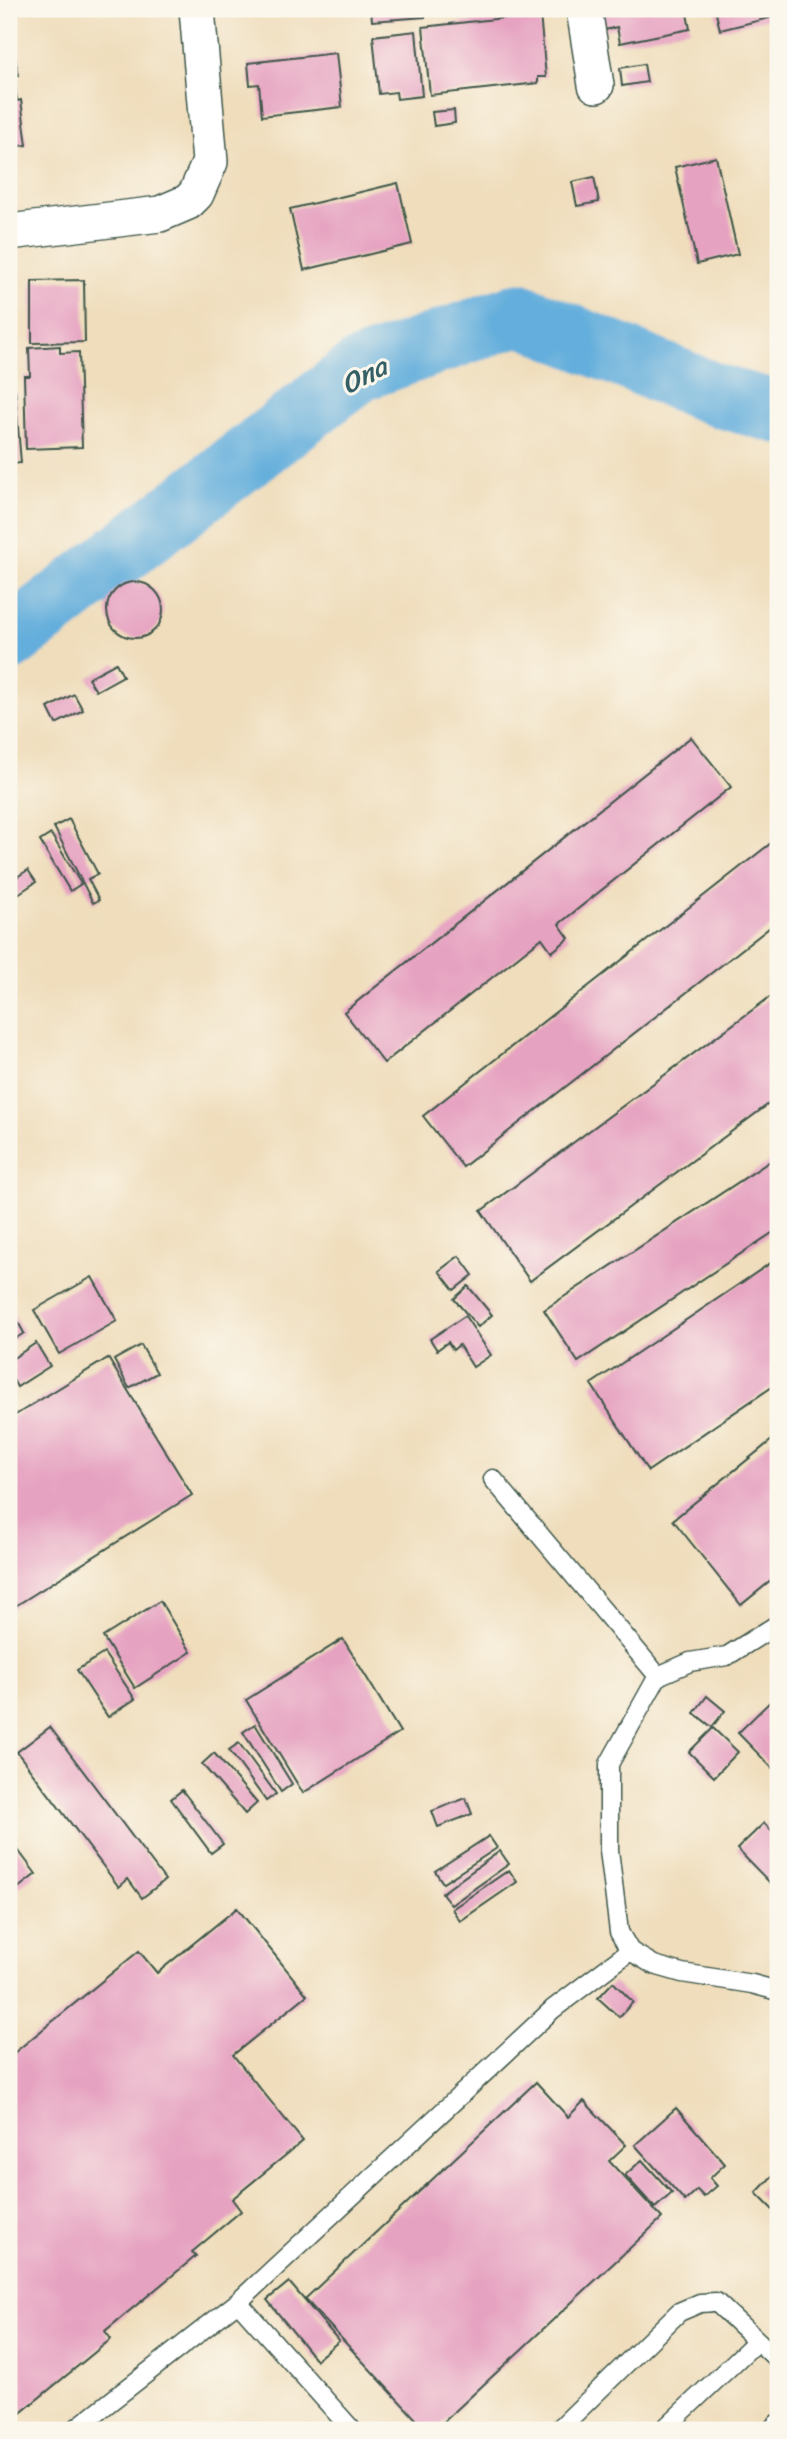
<svg xmlns="http://www.w3.org/2000/svg" width="787" height="2439" font-family="Sriracha,sans-serif">
<rect width="100%" height="100%" fill="#fbf7ec"/>
<filter id="ink" filterUnits="userSpaceOnUse"><feTurbulence type="fractalNoise" baseFrequency=".0143" numOctaves="2"/><feDisplacementMap in="SourceGraphic" scale="14" xChannelSelector="R" yChannelSelector="G"/><feConvolveMatrix kernelMatrix="1 2 1 2 8 2 1 2 1" color-interpolation-filters="sRGB"/></filter>
<filter id="wash" filterUnits="userSpaceOnUse"><feTurbulence type="fractalNoise" baseFrequency=".00686" numOctaves="4" result="noise"/><feDisplacementMap in="SourceGraphic" scale="28" xChannelSelector="R" yChannelSelector="G"/><feGaussianBlur stdDeviation="1.57" result="paint"/><feColorMatrix in="noise" values="0 0 0 0 0 0 0 0 0 0 0 0 0 0 0 0 0 1.4 0 .05"/><feComposite in="paint" operator="in"/></filter>
<g filter="url(#wash)">
<rect width="100%" height="100%" fill="#efddbb"/>
<g fill="none" stroke-linecap="round" stroke-linejoin="round">
<path stroke="#64aedc" stroke-width="63" d="M9,640L360,370L519,314L718,396L778,412"/>
</g>
<g id="blocks">
<g fill="#e6a3c1">
<path d="M371,9H424L425,17L372,21Z"/>
<path d="M600,9H686L690,29L620,43L617,27L605,30Z"/>
<path d="M715,9H776L777,16L720,30Z"/>
<path d="M540,14L546,77H538V83L430,95L423,27Z"/>
<path d="M9,29H11L18,76L14,77L17,101L21,100L27,145L9,147Z"/>
<path d="M416,31L422,96L397,99L396,92L379,94L373,36Z"/>
<path d="M336,53L342,107L262,116L259,84L250,85L248,63Z"/>
<path d="M644,64L647,82L622,86L620,68Z"/>
<path d="M454,110L455,123L434,126L432,112Z"/>
<path d="M716,157L738,254L697,264L675,167Z"/>
<path d="M594,177L599,202L577,206L572,182Z"/>
<path d="M398,183L412,244L304,270L290,209Z"/>
<path d="M84,280L85,342L32,343V281Z"/>
<path d="M60,346V353L79,352L82,447L26,449L24,376H30L29,348Z"/>
<path d="M15,390L21,463L9,464V391Z"/>
<circle cx="135" cy="610" r="28"/>
<path d="M116,663L123,676L96,691L88,678Z"/>
<path d="M74,694L83,710L56,724L48,708Z"/>
<path d="M691,737L731,787L559,924L569,938L552,952L542,938L384,1063L344,1012Z"/>
<path d="M69,819L98,874L88,879L99,900L93,903L54,827Z"/>
<path d="M51,834L81,884L70,891L40,841Z"/>
<path d="M775,840L778,845V921L463,1167L423,1116Z"/>
<path d="M28,870L36,882L9,900V882Z"/>
<path d="M778,991V1097L530,1281L481,1211Z"/>
<path d="M778,1156V1229L578,1362L544,1310Z"/>
<path d="M459,1256L473,1275L454,1290L439,1271Z"/>
<path d="M778,1258V1383L648,1471L591,1384Z"/>
<path d="M92,1277L117,1321L59,1354L34,1310Z"/>
<path d="M468,1286L492,1315L478,1327L454,1299Z"/>
<path d="M14,1315L24,1333L9,1343V1318Z"/>
<path d="M465,1316L491,1355L473,1367L459,1345L453,1350L448,1342L437,1350L430,1339Z"/>
<path d="M36,1343L50,1366L17,1387L9,1373V1361Z"/>
<path d="M141,1345L157,1373L129,1388L114,1360Z"/>
<path d="M108,1358L192,1495L9,1610V1419Z"/>
<path d="M778,1435V1575L741,1605L673,1520Z"/>
<path d="M160,1601L191,1652L135,1688L103,1637Z"/>
<path d="M343,1639L400,1732L303,1793L246,1700Z"/>
<path d="M104,1653L135,1699L108,1717L77,1670Z"/>
<path d="M778,1694V1774L738,1733Z"/>
<path d="M707,1696L725,1711L712,1727L694,1713Z"/>
<path d="M255,1724L292,1784L281,1792L243,1732Z"/>
<path d="M50,1727L165,1880L142,1898L128,1879L119,1887L17,1752Z"/>
<path d="M713,1728L738,1752L714,1777L689,1752Z"/>
<path d="M239,1743L276,1794L266,1801L229,1750Z"/>
<path d="M214,1753L257,1803L245,1814L202,1764Z"/>
<path d="M182,1790L223,1844L211,1853L171,1799Z"/>
<path d="M466,1798L472,1814L438,1827L432,1811Z"/>
<path d="M764,1823L778,1838V1891L737,1849Z"/>
<path d="M489,1836L497,1848L443,1883L435,1871Z"/>
<path d="M12,1842L36,1874L9,1895V1844Z"/>
<path d="M500,1851L509,1864L451,1905L442,1893Z"/>
<path d="M509,1870L517,1882L460,1921L452,1909Z"/>
<path d="M237,1908L307,1995L233,2055L303,2141L232,2199L241,2211L192,2252L196,2256L105,2331L111,2339L18,2415L9,2404V2057L139,1951L157,1973Z"/>
<path d="M613,1982L633,2002L619,2017L598,1998Z"/>
<path d="M536,2082L568,2117L584,2101L626,2145L609,2161L662,2218L435,2430H426L305,2299Z"/>
<path d="M676,2108L725,2164L710,2178L717,2186L704,2197L697,2190L685,2201L635,2145Z"/>
<path d="M642,2160L672,2193L655,2208L625,2175Z"/>
<path d="M778,2170V2215L756,2193Z"/>
<path d="M289,2282L339,2341L316,2360L267,2300Z"/>
</g>
</g>
</g>
<g filter="url(#ink)">
<use href="#blocks" fill-opacity="0" stroke="#3e5548" stroke-width="2"/>
<g fill="none" stroke-linecap="round" stroke-linejoin="round">
<g stroke="#3e5548" stroke-width="21">
<g id="service">
<path d="M493,1479L658,1676"/>
<path d="M778,1624L727,1656L690,1662L658,1676L609,1764V1850L619,1932L630,1951L654,1965L682,1973L752,1984L778,1991"/>
<path d="M238,2302L352,2430"/>
<path d="M74,2430L238,2302L553,2009L630,1951"/>
<path d="M558,2430L679,2312L700,2303L716,2302L778,2360"/>
<path d="M663,2430L757,2341"/>
<path d="M771,2430L778,2423"/>
</g>
</g>
<g stroke="#3e5548" stroke-width="38">
<g id="minor">
<path d="M584,9L596,85"/>
<path d="M9,232L160,214L188,202L196,194L210,162L197,9"/>
</g>
</g>
<use href="#service" stroke="#fff" stroke-width="18"/>
<use href="#minor" stroke="#fff" stroke-width="35"/>
</g>
</g>
<g text-anchor="middle" dominant-baseline="central" stroke-width="6" stroke-linejoin="round" paint-order="stroke">
<g font-size="28" font-style="italic" fill="#345f66" stroke="#fbf7ec">
<text transform="translate(364 375) rotate(-28)">Ona</text>
</g>
</g>
<rect width="787" height="2439" fill="none" stroke="#fbf7ec" stroke-width="35"/>
</svg>
